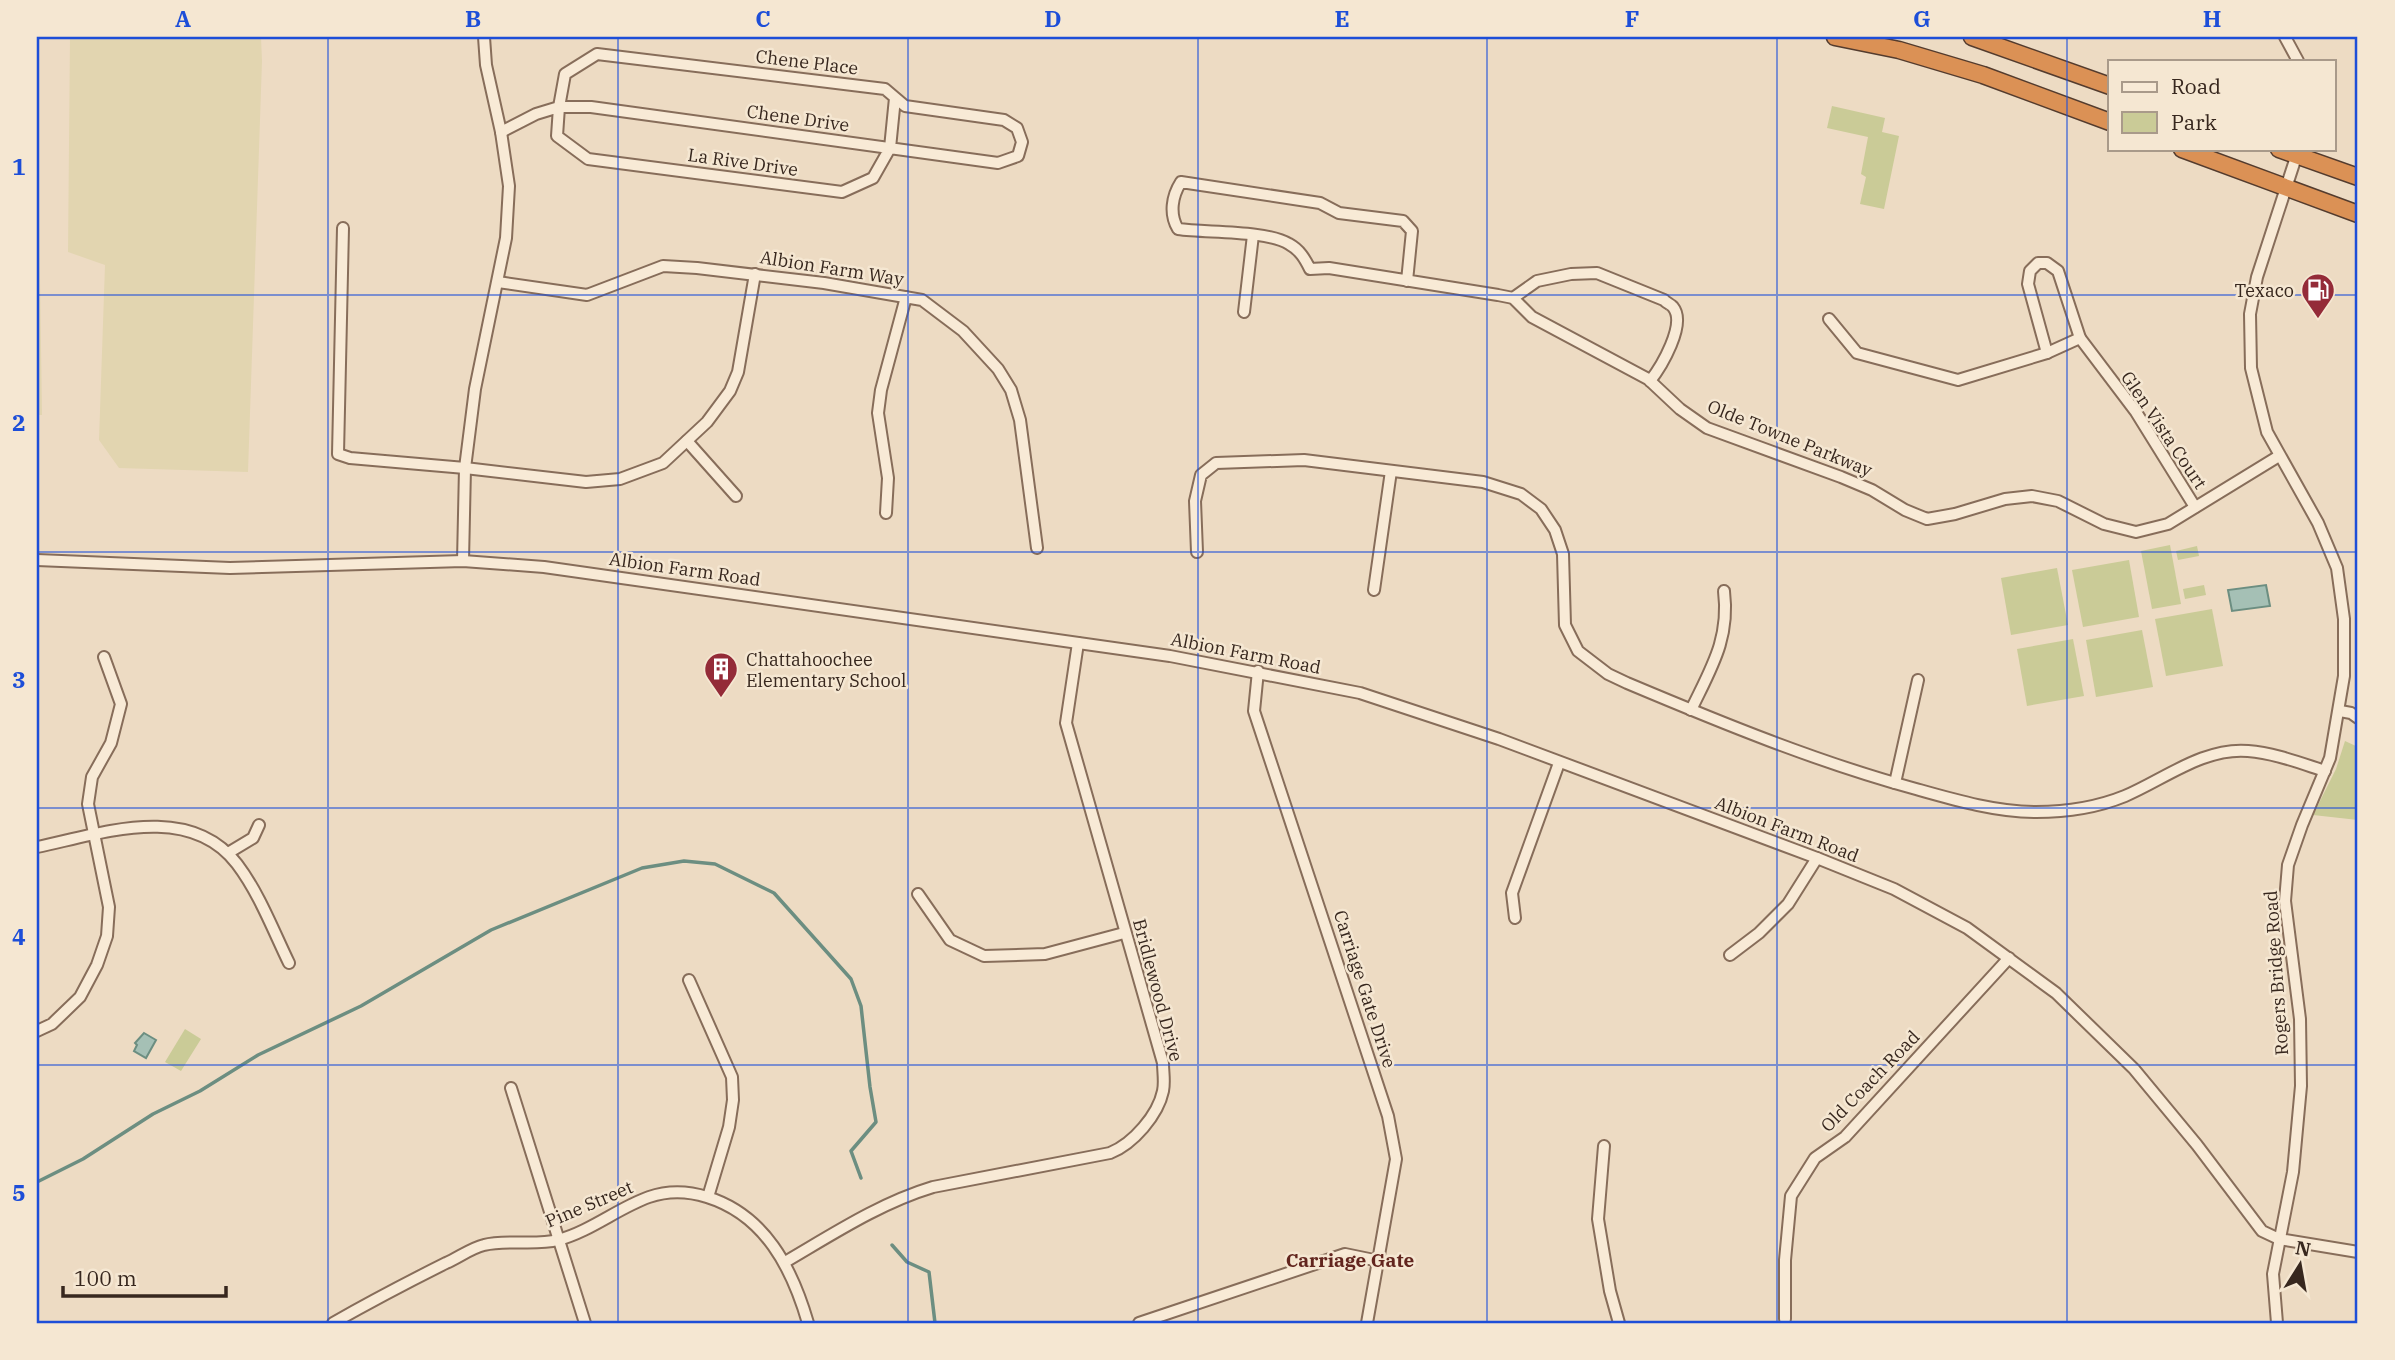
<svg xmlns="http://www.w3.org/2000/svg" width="2395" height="1360" font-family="'IBM Plex Serif',serif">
<rect width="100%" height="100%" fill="#eddbc3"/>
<g fill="#e2d5b0">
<path d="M70,37H261L262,61L248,472L119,468L99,440L105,265L68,252Z"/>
<path d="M37,71L42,415H37Z"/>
</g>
<g fill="#cacb97">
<path d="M1832,106L1885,118L1882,132L1899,136L1884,209L1860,204L1866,177L1861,174L1868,137L1827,128Z"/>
<path d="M2170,545L2181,604L2152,609L2141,551Z"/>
<path d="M2197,546L2199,556L2178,560L2176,551Z"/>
<path d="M2129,560L2139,617L2083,627L2072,570Z"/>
<path d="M2057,568L2068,625L2011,635L2001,578Z"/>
<path d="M2204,585L2206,595L2185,599L2183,589Z"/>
<path d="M2212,609L2223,666L2166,676L2155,619Z"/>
<path d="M2142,630L2153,687L2096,697L2086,640Z"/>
<path d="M2073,639L2084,696L2027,706L2017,649Z"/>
<path d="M2345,741L2358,747V820L2313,815L2336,769Z"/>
<path d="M185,1029L201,1039L181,1071L165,1062Z"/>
</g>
<g fill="#a5c0b5" stroke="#6c8e81" stroke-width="2">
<path d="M2266,585L2270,606L2232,611L2228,590Z"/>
<path d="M144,1033L156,1040L146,1058L134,1051L137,1045L135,1043Z"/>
</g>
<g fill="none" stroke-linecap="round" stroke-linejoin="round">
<g stroke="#6c8e81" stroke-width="3.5">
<path d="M37,1182L83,1159L153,1114L200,1091L258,1055L361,1006L491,930L642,868L684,861L715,864L774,893L851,979L861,1006L870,1087L876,1122L851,1151L861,1178"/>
<path d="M892,1245L907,1262L929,1272L935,1323"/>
</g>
<g stroke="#876d5a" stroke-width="14">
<g id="minor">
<path d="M2285,37L2298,61"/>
<path d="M501,132L536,114L559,107H591L998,163L1018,156L1022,142L1017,128L1004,120L905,106L885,89L597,54L565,74L559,107L557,136L588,159L842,192L873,178L890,148L895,98"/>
<path d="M343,228L338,454L350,458L465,468L586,482L620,479L663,463L707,422L730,391L738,372L755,274"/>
<path d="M1407,281L1412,231L1403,221L1339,213L1320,203L1181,182C1172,196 1169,214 1178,229C1207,233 1266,230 1289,244C1300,250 1305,259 1310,269L1329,268L1498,295L1513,298L1532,317L1648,379L1680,409L1707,428L1841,477L1872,490L1905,510L1927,519L1955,514L2005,499L2032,496L2058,501L2104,524L2136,532L2168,524L2279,456"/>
<path d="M498,282L587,295L663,266L697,268L824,283L922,300L963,331L998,369L1011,390L1020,420L1037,548"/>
<path d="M1513,298L1537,281L1571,274L1597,273L1664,300C1664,301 1673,306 1673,307C1687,324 1661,367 1650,381"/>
<path d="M1244,312L1253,235"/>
<path d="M1829,319L1857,353L1958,380L2047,353L2080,338L2136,412L2195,507"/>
<path d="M2047,353L2028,284L2030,271L2038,263H2047L2058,271L2080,338"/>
<path d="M687,441L736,496"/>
<path d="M886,513L888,478L878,413L881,390L906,297"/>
<path d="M1197,552L1195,501L1201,475L1216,463L1304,460L1483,482L1521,494L1541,509L1555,530L1563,554L1565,625L1578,651L1608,674L1627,683C1722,723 1817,762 1916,789C1955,800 1996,812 2036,812C2065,812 2098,807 2125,796C2163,780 2204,747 2248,751C2274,753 2300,763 2325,771"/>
<path d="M37,560L230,568L463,561L544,567L1170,656L1360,693L1499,739L1817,858L1894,889L1967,928L2056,993L2134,1069L2197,1145L2262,1231L2279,1239L2358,1252"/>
<path d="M463,561L465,468L475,389L506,238L509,186L501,132L486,65L484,37"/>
<path d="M1374,590L1391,471"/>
<path d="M1258,671L1254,711L1388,1116L1396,1159L1367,1323"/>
<path d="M1691,710C1711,668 1730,639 1724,591"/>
<path d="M2340,711L2351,713L2358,718"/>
<path d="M1895,783L1918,680"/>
<path d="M37,847C100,834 189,801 237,864C259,893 273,930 289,963"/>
<path d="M228,853L253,838L259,825"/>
<path d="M918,894L950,940L984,956L1045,954L1124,933"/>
<path d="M1515,918L1512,893L1559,763"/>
<path d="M1730,955L1759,933L1788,904L1817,858"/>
<path d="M689,980L732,1077L733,1100L729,1127L708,1197"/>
<path d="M37,1031L52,1024L80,997L97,965L107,936L109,907L88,804L92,777L111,743L121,704L104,657"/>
<path d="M511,1088L585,1323"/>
<path d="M1604,1146L1598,1219L1610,1291L1619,1323"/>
<path d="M785,1262C833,1234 880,1203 933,1187L1110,1153C1133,1144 1158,1115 1163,1091C1165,1082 1163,1072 1163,1063L1066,723L1078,643"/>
<path d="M1785,1319V1260L1791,1196L1815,1158L1845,1137L2009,958"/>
<path d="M333,1323C370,1302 408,1282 446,1263C458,1258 471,1248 484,1245C506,1239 534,1246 558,1240C591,1231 618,1208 649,1197C669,1190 688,1191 707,1197C765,1215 792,1268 808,1323"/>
<path d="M1139,1323L1345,1254L1379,1261"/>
<path d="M2277,1323L2273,1274L2293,1172L2301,1086L2300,1019L2285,901L2288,865L2302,825L2330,758L2344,676V619L2337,568L2318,523L2267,432L2251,368L2250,314L2257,277L2298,151"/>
</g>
</g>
<g stroke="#543c2e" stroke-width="19">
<g id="highway">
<path d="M1835,37L1899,50L1983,75L2110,122"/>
<path d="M1972,37L2110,86"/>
<path d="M2182,149L2358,214"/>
<path d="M2279,149L2358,177"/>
</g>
</g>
<use href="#minor" stroke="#f8ead6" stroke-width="10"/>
<use href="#highway" stroke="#db9155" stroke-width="16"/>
</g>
<path fill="none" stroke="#1d4ed8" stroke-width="2" stroke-opacity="0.55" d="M328,37V1323M618,37V1323M908,37V1323M1198,37V1323M1487,37V1323M1777,37V1323M2067,37V1323M37,295H2358M37,552H2358M37,808H2358M37,1065H2358"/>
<defs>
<g id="fuel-pin" transform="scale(1.75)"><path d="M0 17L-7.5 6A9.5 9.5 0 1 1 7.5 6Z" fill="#942b38" stroke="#f5e7d2"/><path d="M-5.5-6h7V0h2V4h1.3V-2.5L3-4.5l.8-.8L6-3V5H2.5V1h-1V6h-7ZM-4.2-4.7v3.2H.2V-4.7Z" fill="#fff"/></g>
<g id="building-pin" transform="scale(1.75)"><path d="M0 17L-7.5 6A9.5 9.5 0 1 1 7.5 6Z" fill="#942b38" stroke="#f5e7d2"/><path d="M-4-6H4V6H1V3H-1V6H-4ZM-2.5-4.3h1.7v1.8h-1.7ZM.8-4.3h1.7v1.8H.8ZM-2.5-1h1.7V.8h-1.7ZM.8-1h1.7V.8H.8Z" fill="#fff"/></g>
</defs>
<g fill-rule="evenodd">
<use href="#fuel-pin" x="2318" y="290"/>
<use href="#building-pin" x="721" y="669"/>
</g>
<g text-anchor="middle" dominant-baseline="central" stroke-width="5" stroke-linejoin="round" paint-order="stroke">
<g font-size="18" fill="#37271e" stroke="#f5e7d2">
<text transform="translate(807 62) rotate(7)">Chene Place</text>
<text transform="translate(798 118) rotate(8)">Chene Drive</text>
<text transform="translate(743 162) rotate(8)">La Rive Drive</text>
<text transform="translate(832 268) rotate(9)">Albion Farm Way</text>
<text transform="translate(2164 430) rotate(56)">Glen Vista Court</text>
<text transform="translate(1790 438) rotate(22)">Olde Towne Parkway</text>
<text transform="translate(685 569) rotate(8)">Albion Farm Road</text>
<text transform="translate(1246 653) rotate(11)">Albion Farm Road</text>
<text transform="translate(1787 829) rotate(21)">Albion Farm Road</text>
<text transform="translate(2276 973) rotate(-94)">Rogers Bridge Road</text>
<text transform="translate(1365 989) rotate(72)">Carriage Gate Drive</text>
<text transform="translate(1158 990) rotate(75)">Bridlewood Drive</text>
<text transform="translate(1870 1081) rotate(-46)">Old Coach Road</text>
<text transform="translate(589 1204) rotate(-23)">Pine Street</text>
</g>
<g font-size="18" fill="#37271e" stroke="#f5e7d2" text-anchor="end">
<text x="2294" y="290">Texaco</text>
<text x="746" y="659" text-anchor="start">Chattahoochee<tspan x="746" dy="21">Elementary School</tspan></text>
</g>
<g font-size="19" font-weight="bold" fill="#62251e" stroke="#f5e7d2">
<text x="1350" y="1260">Carriage Gate</text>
</g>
</g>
<rect width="2395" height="1360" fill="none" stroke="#f5e7d2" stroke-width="77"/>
<rect x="2108" y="60" width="228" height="91" fill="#f5e7d2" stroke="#a99a8a" stroke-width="2"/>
<rect x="2122" y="82" width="35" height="10" fill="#f8ead6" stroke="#a99a8a" stroke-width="2"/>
<text x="2171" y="94" font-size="21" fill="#37271e">Road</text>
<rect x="2122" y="112" width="35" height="21" fill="#cacb97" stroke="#a99a8a" stroke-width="2"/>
<text x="2171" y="130" font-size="21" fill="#37271e">Park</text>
<g transform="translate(2300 1265) rotate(11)" stroke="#f5e7d2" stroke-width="5" paint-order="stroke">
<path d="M0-5L12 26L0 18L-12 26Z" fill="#37271e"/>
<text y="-10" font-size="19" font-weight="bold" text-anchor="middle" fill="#37271e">N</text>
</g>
<path d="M63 1286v10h163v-10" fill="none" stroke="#37271e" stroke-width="3.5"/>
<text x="74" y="1286" font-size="21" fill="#37271e" stroke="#f5e7d2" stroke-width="5" paint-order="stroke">100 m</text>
<rect x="38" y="38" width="2318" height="1284" fill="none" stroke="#1d4ed8" stroke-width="2.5"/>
<g font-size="23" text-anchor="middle" font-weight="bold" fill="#1d4ed8">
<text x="183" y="27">A</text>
<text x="473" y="27">B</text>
<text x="763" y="27">C</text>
<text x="1053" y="27">D</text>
<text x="1342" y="27">E</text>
<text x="1632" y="27">F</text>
<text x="1922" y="27">G</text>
<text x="2212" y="27">H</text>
<text x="19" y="175">1</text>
<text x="19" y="431">2</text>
<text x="19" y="688">3</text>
<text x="19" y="945">4</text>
<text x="19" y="1201">5</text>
</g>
</svg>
